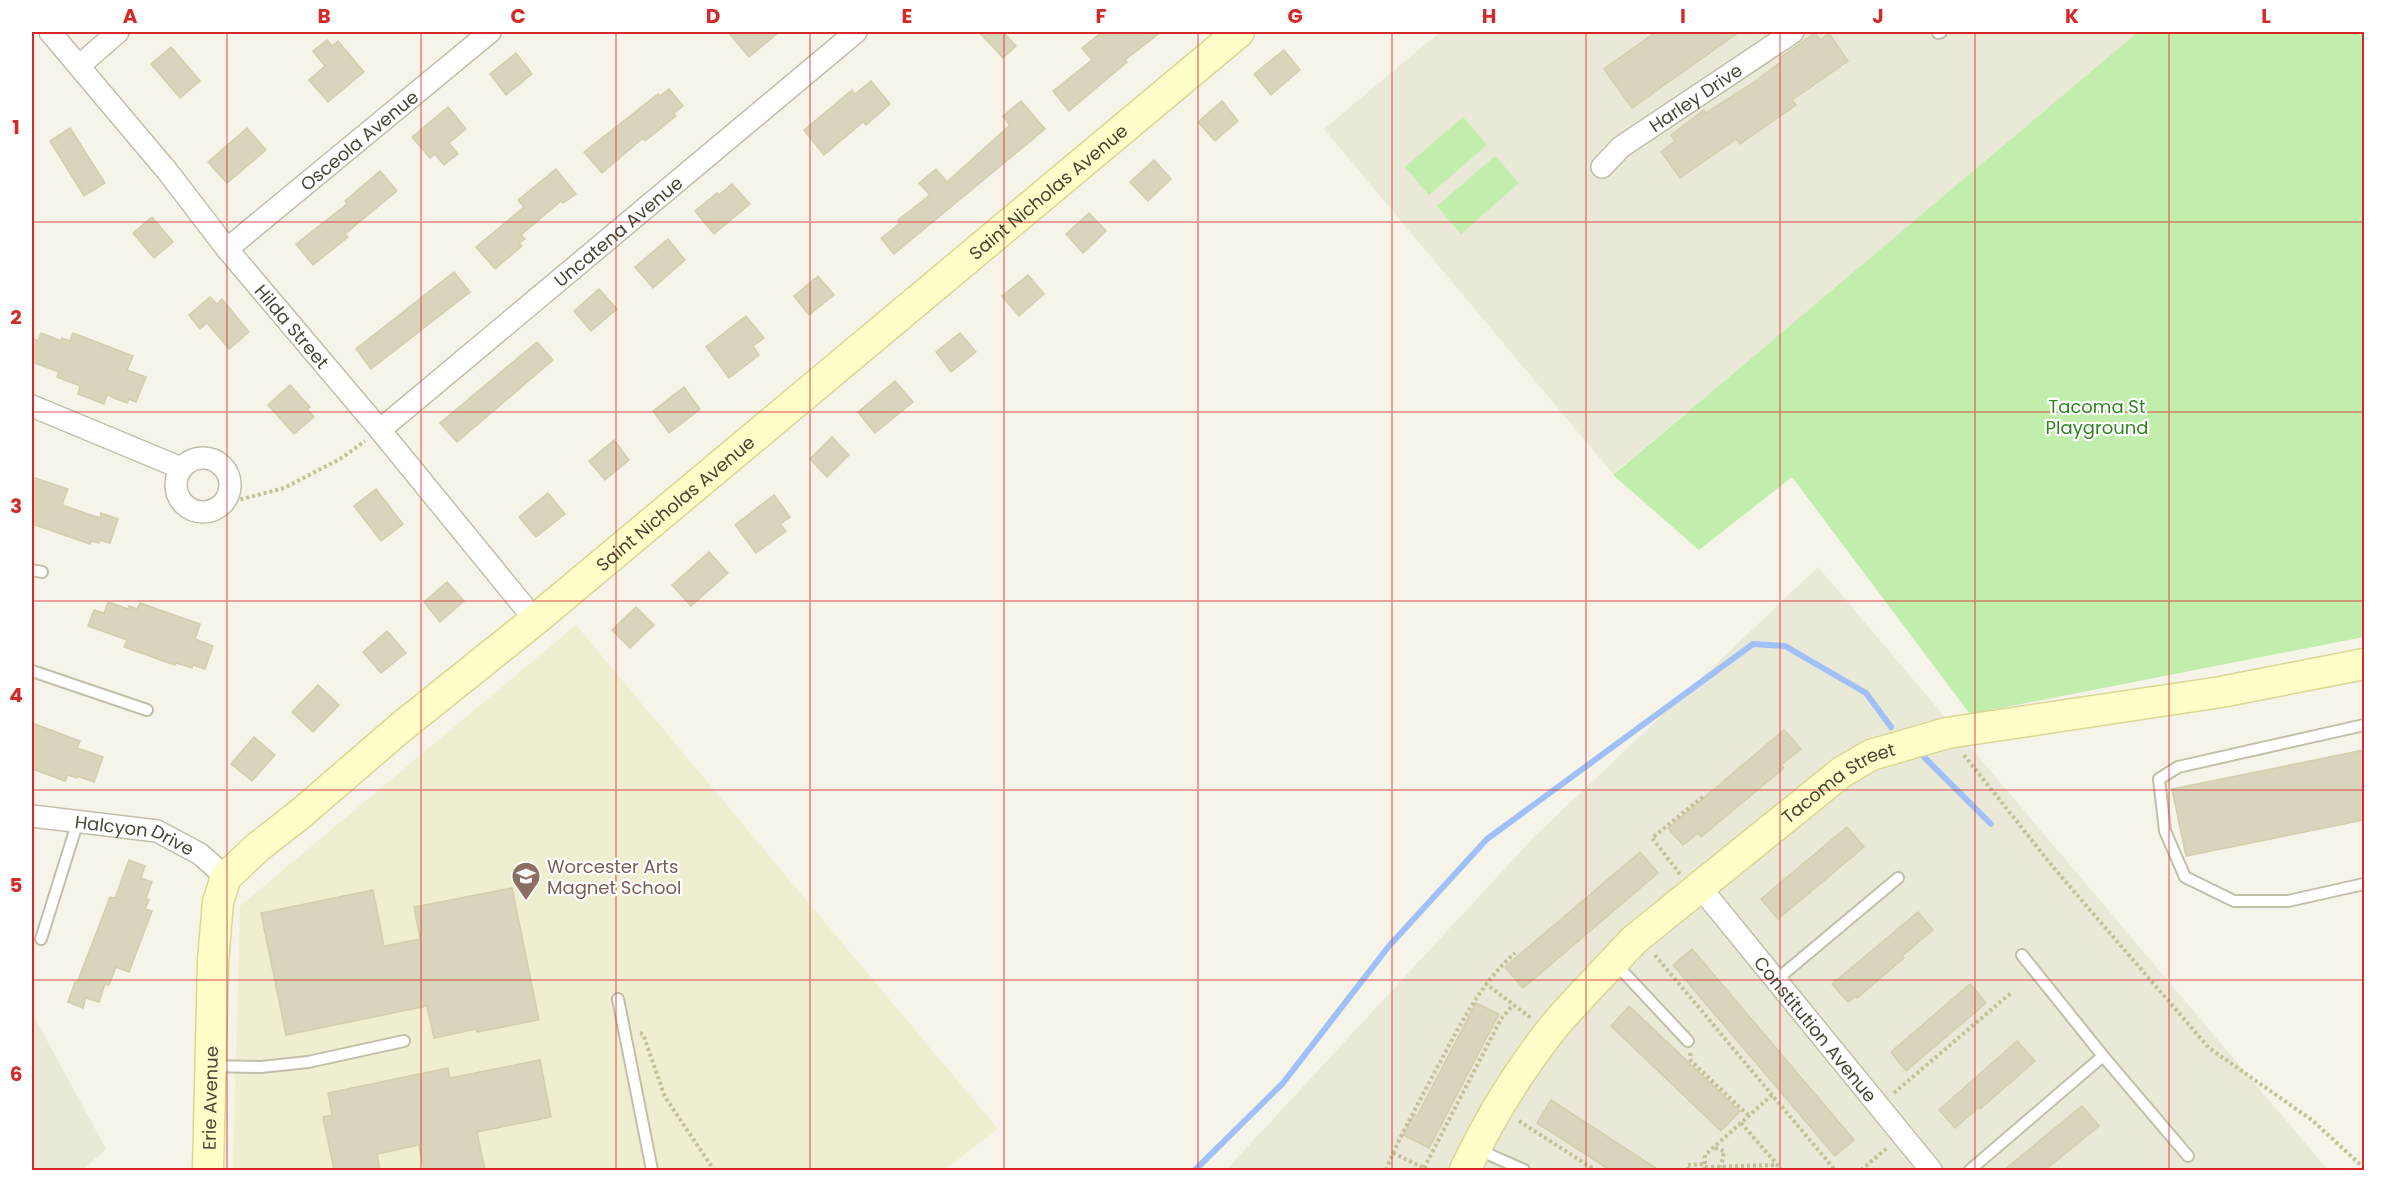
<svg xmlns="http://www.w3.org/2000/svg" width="2396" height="1202" font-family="Poppins,sans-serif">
<rect width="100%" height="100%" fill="#f6f4e8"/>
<g fill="#eae8d6">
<path d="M1440,32H2141L1613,474L1324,129Z"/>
<path d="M1818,567L2328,1170H1226L1534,837Z"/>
<path d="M32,1013L106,1149L82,1170H32Z"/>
</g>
<path fill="#f0eed1" d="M576,625L998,1129L944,1170H233L240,906Z"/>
<g fill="#c2eead">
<path d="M2138,32H2364V637L1970,714L1792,477L1699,550L1613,475Z"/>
<path d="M1463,117L1487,145L1429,195L1405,167Z"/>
<path d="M1495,156L1519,183L1461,234L1437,206Z"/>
</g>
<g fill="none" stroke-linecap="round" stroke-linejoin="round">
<g stroke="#9fc0f8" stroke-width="6">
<path d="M1924,757L1991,824"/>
<path d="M1195,1170L1283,1083L1389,946L1487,839L1753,644L1785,646L1866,693L1891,727"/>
</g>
</g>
<g fill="#d9d4bc" stroke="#d4ceae" stroke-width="1.5">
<path d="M728,32H779L749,57Z"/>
<path d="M979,32H1003L1016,46L1003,58Z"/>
<path d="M1102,32H1161L1125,60L1127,62L1069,111L1053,91L1092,60L1082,48Z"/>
<path d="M1656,32H1739L1632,108L1604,69Z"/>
<path d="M1815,33L1820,40L1829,33L1848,61L1792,100L1796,105L1740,144L1736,139L1680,178L1661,152L1675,141L1671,135L1704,110L1706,113L1756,81L1782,61L1780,58Z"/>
<path d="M327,40L332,46L338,41L364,72L328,102L309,80L325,66L313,51Z"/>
<path d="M171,47L200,81L180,98L151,64Z"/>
<path d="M1284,50L1300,70L1271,95L1254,74Z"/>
<path d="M516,53L532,74L506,95L490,74Z"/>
<path d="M871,81L890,104L866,125L863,122L824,155L804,130L852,90L855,94Z"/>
<path d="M669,89L683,106L674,113L676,116L645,141L643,138L602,173L584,152L658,94L660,96Z"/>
<path d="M1021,101L1045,129L894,254L881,238L900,223L898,220L930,195L919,183L936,169L947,182L1010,125L1003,116Z"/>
<path d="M1222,101L1238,121L1215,141L1198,122Z"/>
<path d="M448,107L466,129L449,143L458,154L444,165L435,154L430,158L412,137Z"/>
<path d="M70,128L105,183L84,196L50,141Z"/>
<path d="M247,128L266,150L227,183L208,162Z"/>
<path d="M1154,160L1171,179L1148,201L1130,182Z"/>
<path d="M556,169L576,194L563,203L561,201L521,235L525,239L519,243L522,246L495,269L476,247L524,207L518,200Z"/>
<path d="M380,171L397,191L345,234L348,237L313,265L296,244L347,204L345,201Z"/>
<path d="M732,184L750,204L714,234L695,211L717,193L719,195Z"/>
<path d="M1089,213L1106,231L1083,253L1066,234Z"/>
<path d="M152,217L173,242L154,258L133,233Z"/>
<path d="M668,239L685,260L653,288L635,267Z"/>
<path d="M454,272L470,292L371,369L356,349Z"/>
<path d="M1028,275L1044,294L1019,316L1002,296Z"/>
<path d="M818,276L834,295L809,315L794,296Z"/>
<path d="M599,289L617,309L591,331L574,311Z"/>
<path d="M210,297L217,304L222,299L249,332L229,349L207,323L200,329L189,315Z"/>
<path d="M746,316L764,338L753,346L759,355L729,378L706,347Z"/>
<path d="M41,333L61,341L62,338L70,341L73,333L133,356L127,370L146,377L136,402L129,399L127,403L107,395L104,404L78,394L80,386L57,377L59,372L32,362V338L38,341Z"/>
<path d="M960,333L976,352L951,372L936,352Z"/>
<path d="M537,342L553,360L457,442L440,423Z"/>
<path d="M895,381L913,402L875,433L858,412Z"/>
<path d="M290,385L310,407L307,409L314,417L294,434L268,405Z"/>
<path d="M684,387L700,409L669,433L653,411Z"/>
<path d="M832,437L849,455L827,477L810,459Z"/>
<path d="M614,440L629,460L605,480L589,461Z"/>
<path d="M32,477L68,489L62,505L100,518L101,513L118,519L110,543L100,540L99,543L91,541L90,544L32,524Z"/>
<path d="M376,489L403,524L381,541L354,506Z"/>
<path d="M548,493L565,514L536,537L519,517Z"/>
<path d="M774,495L790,517L780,524L786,531L756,553L735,525Z"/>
<path d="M709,552L728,573L691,606L672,585Z"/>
<path d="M447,582L464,601L440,622L424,602Z"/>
<path d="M108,602L128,609L129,606L137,609L140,603L200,624L195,639L213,646L205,669L193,665L192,668L176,663L175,665L124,647L127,640L88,626L94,610L104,613Z"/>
<path d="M636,607L654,625L630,648L612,630Z"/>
<path d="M387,631L406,653L381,673L363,652Z"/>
<path d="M318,685L339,705L313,732L292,712Z"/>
<path d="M32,723L80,741L77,748L103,757L94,782L77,776V778L68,775L65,781L32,769Z"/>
<path d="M1784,730L1801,749L1781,765L1784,768L1701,837L1698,833L1683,845L1668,828Z"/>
<path d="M254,737L275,755L252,781L231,764Z"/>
<path d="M2364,750V820L2186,856L2172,789Z"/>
<path d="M1847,827L1864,847L1778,919L1761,899Z"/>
<path d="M1640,852L1658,873L1523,988L1505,967Z"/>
<path d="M129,860L145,866L141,878L152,882L146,898L149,900L145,909L152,911L129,972L116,967L109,985L105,984L99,1002L86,998L83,1008L68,1002L75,982L77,983L110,897L115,898Z"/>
<path d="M512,888L539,1020L477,1032L476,1029L434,1038L427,1006L286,1035L261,913L373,890L384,946L420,939L414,907Z"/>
<path d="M1918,912L1933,930L1902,956L1904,958L1857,998L1856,996L1848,1002L1832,984Z"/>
<path d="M1692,949L1854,1140L1835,1156L1673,965Z"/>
<path d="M1970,984L1986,1003L1906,1071L1891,1052Z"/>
<path d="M1476,1003L1499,1014L1429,1148L1403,1135L1414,1114L1417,1116Z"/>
<path d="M1629,1006L1740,1111L1721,1131L1611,1026Z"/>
<path d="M2017,1041L2035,1061L1980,1109L1979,1107L1955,1128L1939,1110Z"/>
<path d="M540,1060L551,1117L477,1132L485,1170H424L419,1145L377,1154L380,1170H334L323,1117L332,1115L328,1093L448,1068L450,1078Z"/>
<path d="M1551,1100L1659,1170H1610L1537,1123Z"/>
<path d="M2082,1106L2099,1126L2045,1170H2004Z"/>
</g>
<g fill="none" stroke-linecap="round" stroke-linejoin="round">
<g stroke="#c2bfa9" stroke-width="14">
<g id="lane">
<path d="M1938,33L1941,32"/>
<path d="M32,570L42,572"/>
<path d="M32,671L147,710"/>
<path d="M2364,725L2178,767L2159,779L2165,831L2185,877L2234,901H2288L2364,884"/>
<path d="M41,939L78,821"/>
<path d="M2022,955L2103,1056L2188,1156"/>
<path d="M1614,962L1688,1041"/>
<path d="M1775,981L1898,878"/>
<path d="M618,999L652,1170"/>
<path d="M211,1066L261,1067L308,1062L404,1041"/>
<path d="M1479,1150L1524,1170"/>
<path d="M1970,1170L2103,1056"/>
</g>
</g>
<g stroke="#c2bfa9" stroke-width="24">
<g id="street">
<path id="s1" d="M50,32L168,172L227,249L380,430L535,620"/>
<path d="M79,66L118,32"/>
<path id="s2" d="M1602,167L1621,147L1793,32"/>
<path id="s3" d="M227,249L490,32"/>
<path d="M32,406L181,468"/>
<path id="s4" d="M380,430L856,32"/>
<circle cx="203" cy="485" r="27"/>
<path id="s5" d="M32,816L157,831L200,854L226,877"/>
<path id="s6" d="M1700,887L1931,1170"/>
</g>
</g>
<g stroke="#dad793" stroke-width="33">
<g id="secondary">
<path id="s7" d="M208,1170L213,961L218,902L226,877L258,847L299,815L400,728L535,620L1239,32"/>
<path id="s8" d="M1465,1170C1489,1119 1520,1069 1555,1025C1580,996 1608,968 1634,940L1842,772L1871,755L1947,733L2221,692L2364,664"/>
</g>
</g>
<g stroke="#c6c099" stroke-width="4" stroke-dasharray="3 3" stroke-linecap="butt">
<path d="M223,504L284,488L340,459L365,441"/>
<path d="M1964,755L2053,867L2209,1048L2312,1120L2364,1168"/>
<path d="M1680,874L1652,838L1705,795"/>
<path d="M1655,955L1772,1095"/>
<path d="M1485,983L1531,1018"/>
<path d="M640,1033L643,1034L665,1097L714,1170"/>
<path d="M1690,1053L1691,1061L1749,1116"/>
<path d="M1894,1093L2012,992"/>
<path d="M1519,1121L1595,1170"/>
<path d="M1741,1123L1782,1170"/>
<path d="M1715,1148L1724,1151L1721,1167"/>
<path d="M1393,1153L1428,1170"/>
<path d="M1705,1167L1777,1165"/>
<path d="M1424,1168L1501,1019L1513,1005"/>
<path d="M1386,1170C1399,1137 1417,1107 1433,1075C1457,1032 1477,986 1515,953"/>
<path d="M1688,1170L1687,1165L1705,1164"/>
<path d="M1705,1170V1155L1772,1095L1835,1170"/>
<path d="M1861,1170L1887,1148"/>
</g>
<use href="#lane" stroke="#fff" stroke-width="10"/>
<use href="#street" stroke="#fff" stroke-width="21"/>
<use href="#secondary" stroke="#fffec9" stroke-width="30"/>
</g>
<path fill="none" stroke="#d62828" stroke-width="1.5" stroke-opacity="0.55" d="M227,32V1170M421,32V1170M616,32V1170M810,32V1170M1004,32V1170M1198,32V1170M1392,32V1170M1586,32V1170M1780,32V1170M1975,32V1170M2169,32V1170M32,222H2364M32,412H2364M32,601H2364M32,790H2364M32,980H2364"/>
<defs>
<g id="school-pin" transform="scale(1.5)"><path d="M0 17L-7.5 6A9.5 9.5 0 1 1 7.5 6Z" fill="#8d6e63" stroke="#fff"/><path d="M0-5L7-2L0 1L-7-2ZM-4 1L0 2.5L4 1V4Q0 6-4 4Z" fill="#fff"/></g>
</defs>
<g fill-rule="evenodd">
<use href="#school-pin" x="526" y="876"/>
</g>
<g text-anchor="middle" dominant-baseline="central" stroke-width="4.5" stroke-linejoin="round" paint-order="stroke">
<g font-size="18" fill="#4a4736" stroke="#fff">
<text stroke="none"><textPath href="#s2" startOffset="117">Harley Drive</textPath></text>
<text stroke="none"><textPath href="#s3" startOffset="171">Osceola Avenue</textPath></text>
<text stroke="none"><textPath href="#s7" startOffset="1365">Saint Nicholas Avenue</textPath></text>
<text stroke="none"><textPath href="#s4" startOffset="310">Uncatena Avenue</textPath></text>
<text stroke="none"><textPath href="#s1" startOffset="381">Hilda Street</textPath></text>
<text stroke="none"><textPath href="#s7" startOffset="879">Saint Nicholas Avenue</textPath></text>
<text stroke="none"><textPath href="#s8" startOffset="546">Tacoma Street</textPath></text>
<text stroke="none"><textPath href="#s5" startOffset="105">Halcyon Drive</textPath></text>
<text stroke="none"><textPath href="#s6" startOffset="183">Constitution Avenue</textPath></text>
<text stroke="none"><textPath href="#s7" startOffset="72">Erie Avenue</textPath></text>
</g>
<g font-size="18" fill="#318322" stroke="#fff">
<text x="2097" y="406">Tacoma St<tspan x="2097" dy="21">Playground</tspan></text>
</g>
<g font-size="18" fill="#785e54" stroke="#fff" text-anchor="start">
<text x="547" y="866">Worcester Arts<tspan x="547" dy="21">Magnet School</tspan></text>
</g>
</g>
<rect width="2396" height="1202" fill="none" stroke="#ffffff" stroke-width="66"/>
<rect x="33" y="33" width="2330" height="1136" fill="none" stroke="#d62828" stroke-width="2"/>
<g font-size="20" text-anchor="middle" font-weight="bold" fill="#d62828">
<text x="130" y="23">A</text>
<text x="324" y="23">B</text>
<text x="518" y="23">C</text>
<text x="713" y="23">D</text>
<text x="907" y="23">E</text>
<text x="1101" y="23">F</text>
<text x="1295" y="23">G</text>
<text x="1489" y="23">H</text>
<text x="1683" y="23">I</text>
<text x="1878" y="23">J</text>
<text x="2072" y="23">K</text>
<text x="2266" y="23">L</text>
<text x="16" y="134">1</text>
<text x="16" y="324">2</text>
<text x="16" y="513">3</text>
<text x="16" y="702">4</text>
<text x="16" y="892">5</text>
<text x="16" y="1081">6</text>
</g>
</svg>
